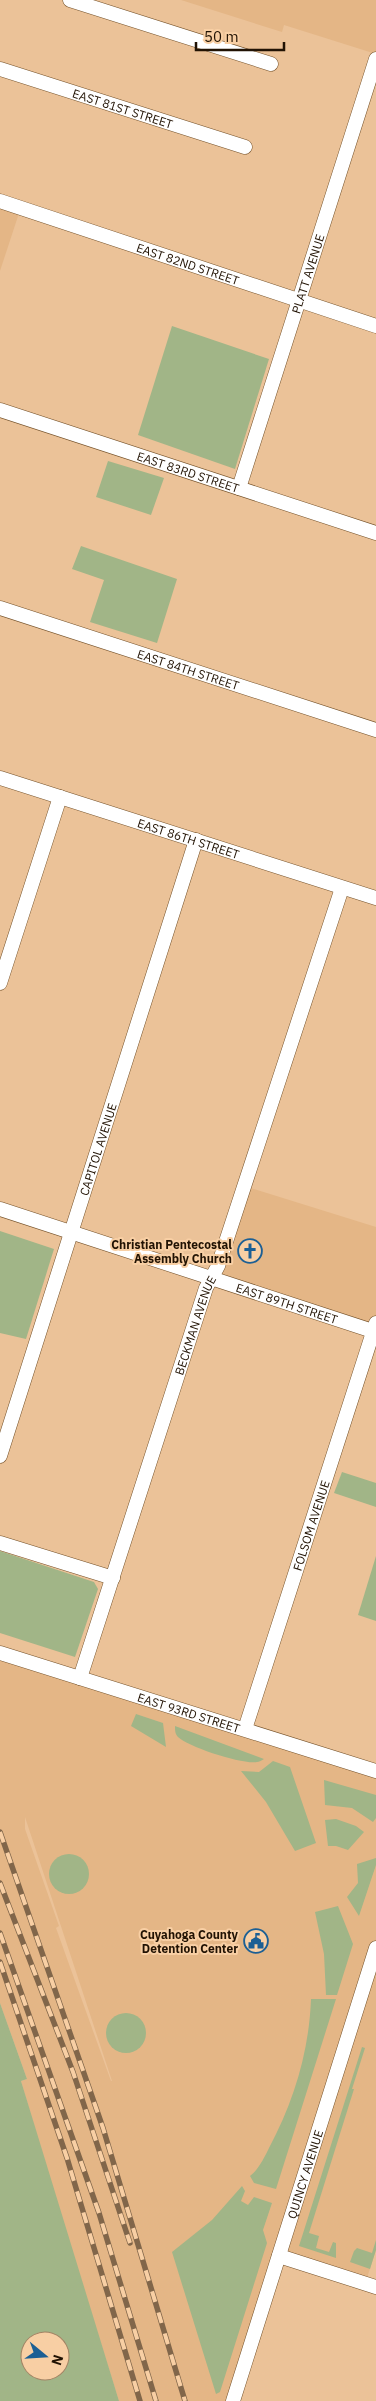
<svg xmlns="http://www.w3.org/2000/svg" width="376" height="2401" font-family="'IBM Plex Sans',sans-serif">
<rect width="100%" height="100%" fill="#ebc298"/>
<g fill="#e4b686" fill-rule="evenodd">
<path d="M181,0H376V54L284,25L282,32Z"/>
<path d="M0,201L21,207L0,271Z"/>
<path d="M244,1186L376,1227V1332L212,1278Z"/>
<path d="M0,1653L376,1771V2250L365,2284L279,2257L233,2401H119L58,2207L21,2081L27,2079L0,2003ZM25,1817L112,2081H111L56,1928L59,1926L25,1829Z"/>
</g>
<g fill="#a1b587" fill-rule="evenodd">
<path d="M172,326L269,359L235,469L138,435Z"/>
<path d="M108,461L164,478L151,515L96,497Z"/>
<path d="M81,546L177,579L157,643L90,622L104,580L72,569Z"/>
<path d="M0,1231L54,1249L26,1339L0,1333Z"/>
<path d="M342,1472L376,1483V1507L334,1493Z"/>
<path d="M0,1551L94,1582L98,1589L75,1657L0,1633Z"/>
<path d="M376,1556V1621L358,1615Z"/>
<path d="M136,1714L163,1723L166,1747L131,1726Z"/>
<path d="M175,1726L264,1759C262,1760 259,1762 257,1762C244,1765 188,1747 178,1737C175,1734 175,1730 175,1726Z"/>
<path d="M273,1761L290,1767L316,1843L295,1851L266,1802L241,1771L259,1772Z"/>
<path d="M324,1780L376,1795V1818L373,1822L352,1808L325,1805Z"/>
<path d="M336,1819L356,1826L364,1832L348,1850L336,1846H328L325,1820Z"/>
<circle cx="69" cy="1874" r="20"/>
<path d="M376,1858V1865L359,1916L347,1897L358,1883L357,1864Z"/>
<path d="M338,1906L353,1944L337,1995H326L324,1954L315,1912Z"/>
<path d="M311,1999H336L276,2189L254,2183L250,2176C259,2169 264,2158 269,2148C294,2101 309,2052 311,1999Z"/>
<path d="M0,2003L27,2079L21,2081L119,2401H0ZM30,2341H60V2371H30Z"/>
<circle cx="126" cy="2033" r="20"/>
<path d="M362,2047L365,2048L352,2089H354L309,2233L319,2236L316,2248L329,2252L333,2242L336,2243V2258L299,2246Z"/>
<path d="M242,2186L245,2191L241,2201L248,2205L254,2197L272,2203L263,2230L267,2243L220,2392L216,2394L172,2252L212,2220Z"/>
<path d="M376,2240V2250L370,2269L350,2262L354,2251L357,2248L372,2253Z"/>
</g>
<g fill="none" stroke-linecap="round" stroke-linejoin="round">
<g stroke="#75522a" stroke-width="15">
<g id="minor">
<path d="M70,0L271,64"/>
<path id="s1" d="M0,69L245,147"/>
<path id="s2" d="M0,201L376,326"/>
<path id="s3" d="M0,410L376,533"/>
<path id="s4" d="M239,488L376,59"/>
<path id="s5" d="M0,608L376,730"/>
<path id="s6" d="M0,778L376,898"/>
<path d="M0,983L60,797"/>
<path id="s7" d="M0,1209L376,1332"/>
<path id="s8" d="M0,1456L196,840"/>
<path d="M0,1543L113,1578"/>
<path id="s9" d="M0,1653L376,1771"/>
<path id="s10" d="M80,1678L206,1288L218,1266L342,888"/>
<path id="s11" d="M245,1729L376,1323"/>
<path d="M279,2256L376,2287"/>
<path id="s12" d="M233,2401L376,1948"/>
</g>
</g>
<use href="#minor" stroke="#fff" stroke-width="14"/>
<g stroke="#81664a" stroke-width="5.5">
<g id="rail">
<path d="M0,1832L103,2128L185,2401"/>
<path d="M0,1883L73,2072L130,2243"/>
<path d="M0,1933L99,2213L156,2401"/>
<path d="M0,1962L67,2158L140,2401"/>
</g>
</g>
<use href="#rail" stroke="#f8cfa4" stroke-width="4" stroke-dasharray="11" stroke-linecap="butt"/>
</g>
<defs>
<g id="church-ring" transform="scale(1.25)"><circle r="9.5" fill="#f8cfa4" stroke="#1c5f94" stroke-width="1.5"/><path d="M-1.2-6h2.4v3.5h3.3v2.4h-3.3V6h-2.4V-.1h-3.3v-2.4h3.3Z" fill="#1c5f94"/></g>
<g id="civic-ring" transform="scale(1.25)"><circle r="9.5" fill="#f8cfa4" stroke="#1c5f94" stroke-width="1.5"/><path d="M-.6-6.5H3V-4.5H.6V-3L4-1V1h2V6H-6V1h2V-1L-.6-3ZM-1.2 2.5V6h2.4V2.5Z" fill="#1c5f94"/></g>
</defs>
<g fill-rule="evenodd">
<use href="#church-ring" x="250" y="1251"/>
<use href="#civic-ring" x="256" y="1941"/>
</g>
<g text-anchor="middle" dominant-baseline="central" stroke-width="4" stroke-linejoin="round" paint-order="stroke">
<g font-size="12" fill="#211203" stroke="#f8cfa4">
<text stroke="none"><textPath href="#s1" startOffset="129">EAST 81ST STREET</textPath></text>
<text stroke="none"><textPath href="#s2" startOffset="198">EAST 82ND STREET</textPath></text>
<text stroke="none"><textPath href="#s4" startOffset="225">PLATT AVENUE</textPath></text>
<text stroke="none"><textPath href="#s3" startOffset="198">EAST 83RD STREET</textPath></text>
<text stroke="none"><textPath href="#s5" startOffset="198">EAST 84TH STREET</textPath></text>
<text stroke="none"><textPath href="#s6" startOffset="198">EAST 86TH STREET</textPath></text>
<text stroke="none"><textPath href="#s8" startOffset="322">CAPITOL AVENUE</textPath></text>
<text stroke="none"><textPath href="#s7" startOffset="302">EAST 89TH STREET</textPath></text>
<text stroke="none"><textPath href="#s10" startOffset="371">BECKMAN AVENUE</textPath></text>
<text stroke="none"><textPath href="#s11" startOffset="214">FOLSOM AVENUE</textPath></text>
<text stroke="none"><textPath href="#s9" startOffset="198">EAST 93RD STREET</textPath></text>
<text stroke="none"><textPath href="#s12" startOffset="238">QUINCY AVENUE</textPath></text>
</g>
<g font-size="12" font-weight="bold" fill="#211203" stroke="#f8cfa4" text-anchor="end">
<text x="232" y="1244">Christian Pentecostal<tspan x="232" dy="14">Assembly Church</tspan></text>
<text x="238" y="1934">Cuyahoga County<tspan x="238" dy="14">Detention Center</tspan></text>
</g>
</g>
<g transform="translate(45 2356) rotate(108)"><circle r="24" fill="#f8cfa4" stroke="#a28364"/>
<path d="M0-4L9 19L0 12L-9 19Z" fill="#1c5f94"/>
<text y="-8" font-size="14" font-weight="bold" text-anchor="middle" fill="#211203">N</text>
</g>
<path d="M196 42v8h88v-8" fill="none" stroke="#211203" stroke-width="2.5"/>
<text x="204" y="42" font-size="15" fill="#211203" stroke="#f8cfa4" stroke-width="4" paint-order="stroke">50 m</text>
</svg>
